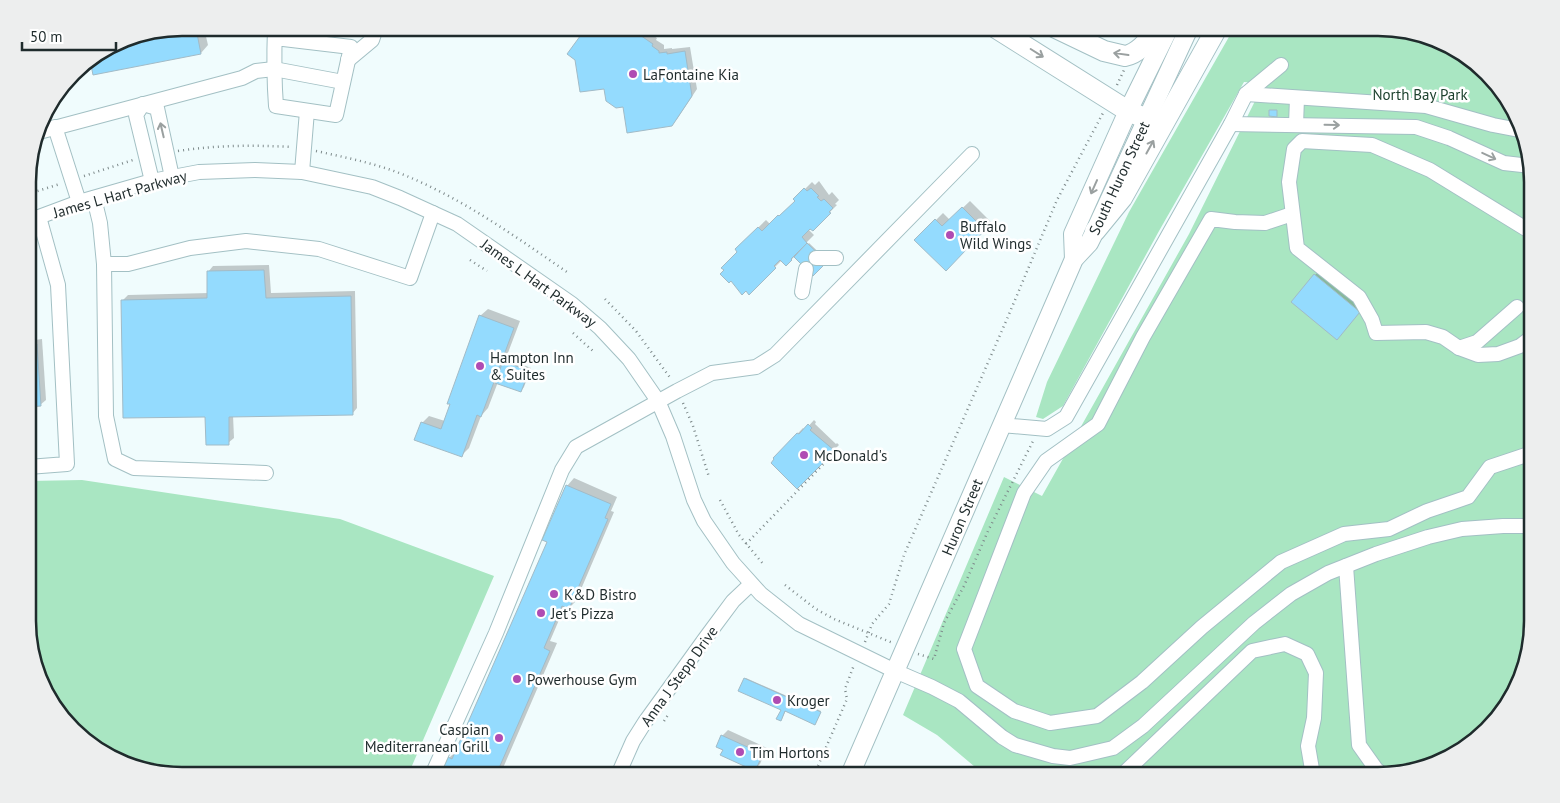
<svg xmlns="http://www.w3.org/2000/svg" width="1560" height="803" font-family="'PT Sans',sans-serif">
<rect width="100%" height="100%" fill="#f0fcfd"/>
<g fill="#a9e6c2">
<path d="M1234,28H1378L1446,44L1506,96L1531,162L1532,621L1516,689L1463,750L1387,775H989L981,772L937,735L903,715L1004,477L1042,496L1189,234L1256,99L1262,83L1244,82L1159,231L1063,406L1043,419L1036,417L1047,382L1129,212Z"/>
<path d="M82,480L340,519L494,576L408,775H276L240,767H145L114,759L54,707L29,641V481Z"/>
</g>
<g fill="#0003">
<path d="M182,28H204L208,45L201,53L94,74L91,59L123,39Z"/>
<path d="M587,28H642L657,38L656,40L664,45V49L672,48V49L690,47L697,89L677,119L624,105L577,60L568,54Z"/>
<path d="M819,181L829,195L832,192L839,200L835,204L837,205L813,229L810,227L808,229L814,235L797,252L799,253L809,243L827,260L813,274L795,256L786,265L782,260L749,293L739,252L736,249L766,220L770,224L796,201L795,199L812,182L815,185Z"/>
<path d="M970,201L991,222L946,270L916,240L943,213L950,220Z"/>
<path d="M269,265L271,293L355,291L357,408L352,414L233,415L234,438L228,443L123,300L128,295L209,293L208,272L213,266Z"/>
<path d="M1322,268L1366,304L1344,331L1315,275Z"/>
<path d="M488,309L520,321L506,358L531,368L524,387L521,391L498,382L488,408L481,416L469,448L461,456L422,423L429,416L445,421L480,316Z"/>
<path d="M42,339L46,400L40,405L28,406V341Z"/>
<path d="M814,420L816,422L815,424L836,444L837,443L839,445L797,487L774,458L803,428L805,430Z"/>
<path d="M574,478L617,497L611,511L614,512L576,601L569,608L565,606L550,641L557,643L500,775H441L449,758L456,751L548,541L567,486Z"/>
<path d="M746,678L821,711L816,722L786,710L782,719V709L745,679Z"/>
<path d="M728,730L767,748L760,764L755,769L724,749L722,736Z"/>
</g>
<g fill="#94dbfe" stroke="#a2bbc7">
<path d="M182,28H196L201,54L93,75L90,60L123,39Z"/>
<path d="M586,28H636L634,31L653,44L652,46L659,51V53L667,52V54L685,51L692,96L672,126L627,133L623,107L616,108L606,101L604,89L580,92L575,60L567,54Z"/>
<path d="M1269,110H1277V117L1269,116Z"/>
<path d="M804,188L807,191L811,188L819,196L817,197L821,201L824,199L833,208L829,212L831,213L813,231L810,229L802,237L807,243L791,259L792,260L786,266L780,260L774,266L776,268L749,295L746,291L742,295L731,281L729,283L720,274L724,270L721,268L737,252L735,249L758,227L762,231L778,215L779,216L795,201L793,199Z"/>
<path d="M962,207L985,230L946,271L914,240L935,219L942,226Z"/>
<path d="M807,243L827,262L813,276L794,257Z"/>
<path d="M264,270L266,298L351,296L353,415L229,417V445H206L205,417L123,418L121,300L207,298V271Z"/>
<path d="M1314,274L1360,312L1337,340L1291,302Z"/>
<path d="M479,315L514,328L481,417L477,415L462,457L414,440L421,422L441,429L450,404H447Z"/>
<path d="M37,344L41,406L28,407V345Z"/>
<path d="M503,361L529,371L521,392L495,383Z"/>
<path d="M808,424L812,428L810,430L835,451L797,489L771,463L774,459L773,458L797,433L799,434Z"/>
<path d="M566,485L611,504L605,518L608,519L569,609L562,606L544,648L550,651L496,775H440L448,757L452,759L547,542L542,540Z"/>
<path d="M744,678L821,712L815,725L785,711L781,721L776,719L781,710L738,691Z"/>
<path d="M721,735L763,754L755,771L720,755L723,750L716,747Z"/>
</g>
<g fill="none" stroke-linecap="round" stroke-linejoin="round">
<g stroke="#a3c0c4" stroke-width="16">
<g id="minor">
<path d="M275,38L351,47L336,115L276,106C274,80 274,54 275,28"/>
<path d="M348,60L372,40L376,28"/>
<path d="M1246,94L1426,106L1493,125L1519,130"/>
<path d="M1231,124L1416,127L1449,138L1504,163L1531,166"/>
<path d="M1296,125L1297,98"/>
<path d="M55,127L79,202"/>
<path d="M39,132L242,78L256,71L274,69L343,82"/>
<path d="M302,172L307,111"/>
<path d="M152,181L136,115L143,104L157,108L172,177"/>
<path d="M94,198L100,223L104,264"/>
<path d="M1292,214L1265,223L1235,222L1211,219L1143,337L1098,424L1046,461L1024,493L964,649L977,686L1014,711L1050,723L1097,716L1142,682L1202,627L1281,562L1344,534L1389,529L1427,511L1468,497L1490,467L1532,453"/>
<path d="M28,221L79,202L152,181L199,172L255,170L302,172L372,187L400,198L457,224L572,304L600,328L629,359L658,401L673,436L694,500L704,521L733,563L761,594L799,624L895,671L932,687L959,701L1002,737L1015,745L1053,756L1070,758L1113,748L1143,726L1254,623L1291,594L1328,573L1376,554L1428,537L1462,529L1503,526H1532"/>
<path d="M1531,232L1430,170L1372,145L1302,141L1294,149L1289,182L1297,248L1359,297L1372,320L1376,333L1426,332L1443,337L1459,348L1478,355L1498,354L1520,346L1532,337"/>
<path d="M816,258H836"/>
<path d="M802,292L806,269"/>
<path d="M1459,348L1477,342L1517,307"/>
<path d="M1001,425L1047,429L1066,417L1231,124L1246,94L1281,65"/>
<path d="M28,467L67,464L58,285L39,217"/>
<path d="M266,473L134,468L115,459L106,416L104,264H128L190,248L246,241L319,249L410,278L433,213"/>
<path d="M1346,566L1359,745L1376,769L1383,775"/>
<path d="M432,775L496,633L562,470L576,447L677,391L712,373L756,367L775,355L972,154"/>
<path d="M618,775L633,741L645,722L707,636L733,601L751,584"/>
<path d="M1122,775L1252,651L1285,644L1307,654L1316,673L1314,718L1308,746L1313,775"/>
</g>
</g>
<g stroke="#a3c0c4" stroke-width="20">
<g id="major">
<path d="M1074,259L1073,234L1128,111L1169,28"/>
<path d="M850,775L1074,259L1089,243L1095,231L1189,28"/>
</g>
</g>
<g stroke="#a3c0c4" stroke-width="22">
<g id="highway">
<path d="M996,28L1128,111L1147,119"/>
<path d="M1056,28L1104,51L1125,56C1140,53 1149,39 1158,28"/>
<path d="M1095,231L1122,198L1217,28"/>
</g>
</g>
<g stroke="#7e8a8b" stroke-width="2.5" stroke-dasharray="1 4" stroke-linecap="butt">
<path d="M1117,85L1124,70"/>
<path d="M178,151C218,145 252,145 292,147"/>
<path d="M316,151C348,158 379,164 409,177C466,201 516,237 567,272"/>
<path d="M84,176L133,160"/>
<path d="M28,194L60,184"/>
<path d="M470,260L487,271"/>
<path d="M605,299L636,331L671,379"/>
<path d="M573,333L594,352"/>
<path d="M683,403L693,426L709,477"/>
<path d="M720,500L739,535L764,565"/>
<path d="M746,544L838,449"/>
<path d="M785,585L816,609L834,619L893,643"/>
<path d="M865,642L872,624L889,604L904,555L1007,319L1057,200L1103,113"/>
<path d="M918,654L934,659L944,623L964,586L988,531L1033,441"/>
<path d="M664,721L668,715"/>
<path d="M814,775L847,699L845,689L854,665"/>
</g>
<use href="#minor" stroke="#fff" stroke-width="14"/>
<use href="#major" stroke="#fff" stroke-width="18"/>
<use href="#highway" stroke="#fff" stroke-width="20"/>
</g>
<defs><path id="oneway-shaft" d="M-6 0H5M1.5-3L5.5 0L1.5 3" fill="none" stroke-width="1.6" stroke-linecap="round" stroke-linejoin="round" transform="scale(1.25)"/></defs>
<g stroke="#9aa0a0">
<use href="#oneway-shaft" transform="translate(1037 53) rotate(32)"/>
<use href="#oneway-shaft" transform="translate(1121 54) rotate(-172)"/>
<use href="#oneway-shaft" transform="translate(1332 125) rotate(1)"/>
<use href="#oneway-shaft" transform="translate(162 130) rotate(-103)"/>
<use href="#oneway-shaft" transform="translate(1150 147) rotate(-61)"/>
<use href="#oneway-shaft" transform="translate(1489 156) rotate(25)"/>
<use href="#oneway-shaft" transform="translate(1094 187) rotate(114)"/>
</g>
<g fill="#af4cb3" stroke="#fff" stroke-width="2">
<circle cx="633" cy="74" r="5"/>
<circle cx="950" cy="235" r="5"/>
<circle cx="480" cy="366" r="5"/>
<circle cx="804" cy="455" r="5"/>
<circle cx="554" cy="594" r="5"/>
<circle cx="541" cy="613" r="5"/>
<circle cx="517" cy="679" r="5"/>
<circle cx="777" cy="700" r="5"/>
<circle cx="499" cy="738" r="5"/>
<circle cx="740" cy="752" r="5"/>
</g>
<g text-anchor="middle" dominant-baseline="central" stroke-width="5" stroke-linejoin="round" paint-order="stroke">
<g font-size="15" fill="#1f2b2c" stroke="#fff" text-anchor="start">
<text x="643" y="74">LaFontaine Kia</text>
<text x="960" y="226">Buffalo<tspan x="960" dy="17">Wild Wings</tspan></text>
<text x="490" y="357">Hampton Inn<tspan x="490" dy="17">&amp; Suites</tspan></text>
<text x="814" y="455">McDonald's</text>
<text x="564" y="594">K&amp;D Bistro</text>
<text x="551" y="613">Jet's Pizza</text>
<text x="527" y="679">Powerhouse Gym</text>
<text x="787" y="700">Kroger</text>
<text x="489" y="729" text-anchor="end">Caspian<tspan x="489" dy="17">Mediterranean Grill</tspan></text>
<text x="750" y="752">Tim Hortons</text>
</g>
<g font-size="15" fill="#1d412e" stroke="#fff">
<text x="1420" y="94">North Bay Park</text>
</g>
<g font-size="15" fill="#1f2b2c" stroke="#fff">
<text transform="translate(1119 178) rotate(-65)">South Huron Street</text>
<text transform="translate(120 194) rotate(-16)">James L Hart Parkway</text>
<text transform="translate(539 283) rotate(36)">James L Hart Parkway</text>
<text transform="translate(962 517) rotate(-67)">Huron Street</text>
<text transform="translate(679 676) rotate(-54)">Anna J Stepp Drive</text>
</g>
</g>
<path d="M0 0H1560V803H0ZM182 36H1378A146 146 0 0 1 1524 182V621A146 146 0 0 1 1378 767H182A146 146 0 0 1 36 621V182A146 146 0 0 1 182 36Z" fill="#edeeee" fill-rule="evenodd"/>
<path fill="none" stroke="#1f2b2c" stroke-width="2.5" d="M182 36H1378A146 146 0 0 1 1524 182V621A146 146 0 0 1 1378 767H182A146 146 0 0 1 36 621V182A146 146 0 0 1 182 36Z"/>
<path d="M22 42v8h94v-8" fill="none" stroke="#1f2b2c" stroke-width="2.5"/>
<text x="30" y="42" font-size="15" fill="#1f2b2c" stroke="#ffffff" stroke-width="4" paint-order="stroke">50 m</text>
</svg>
